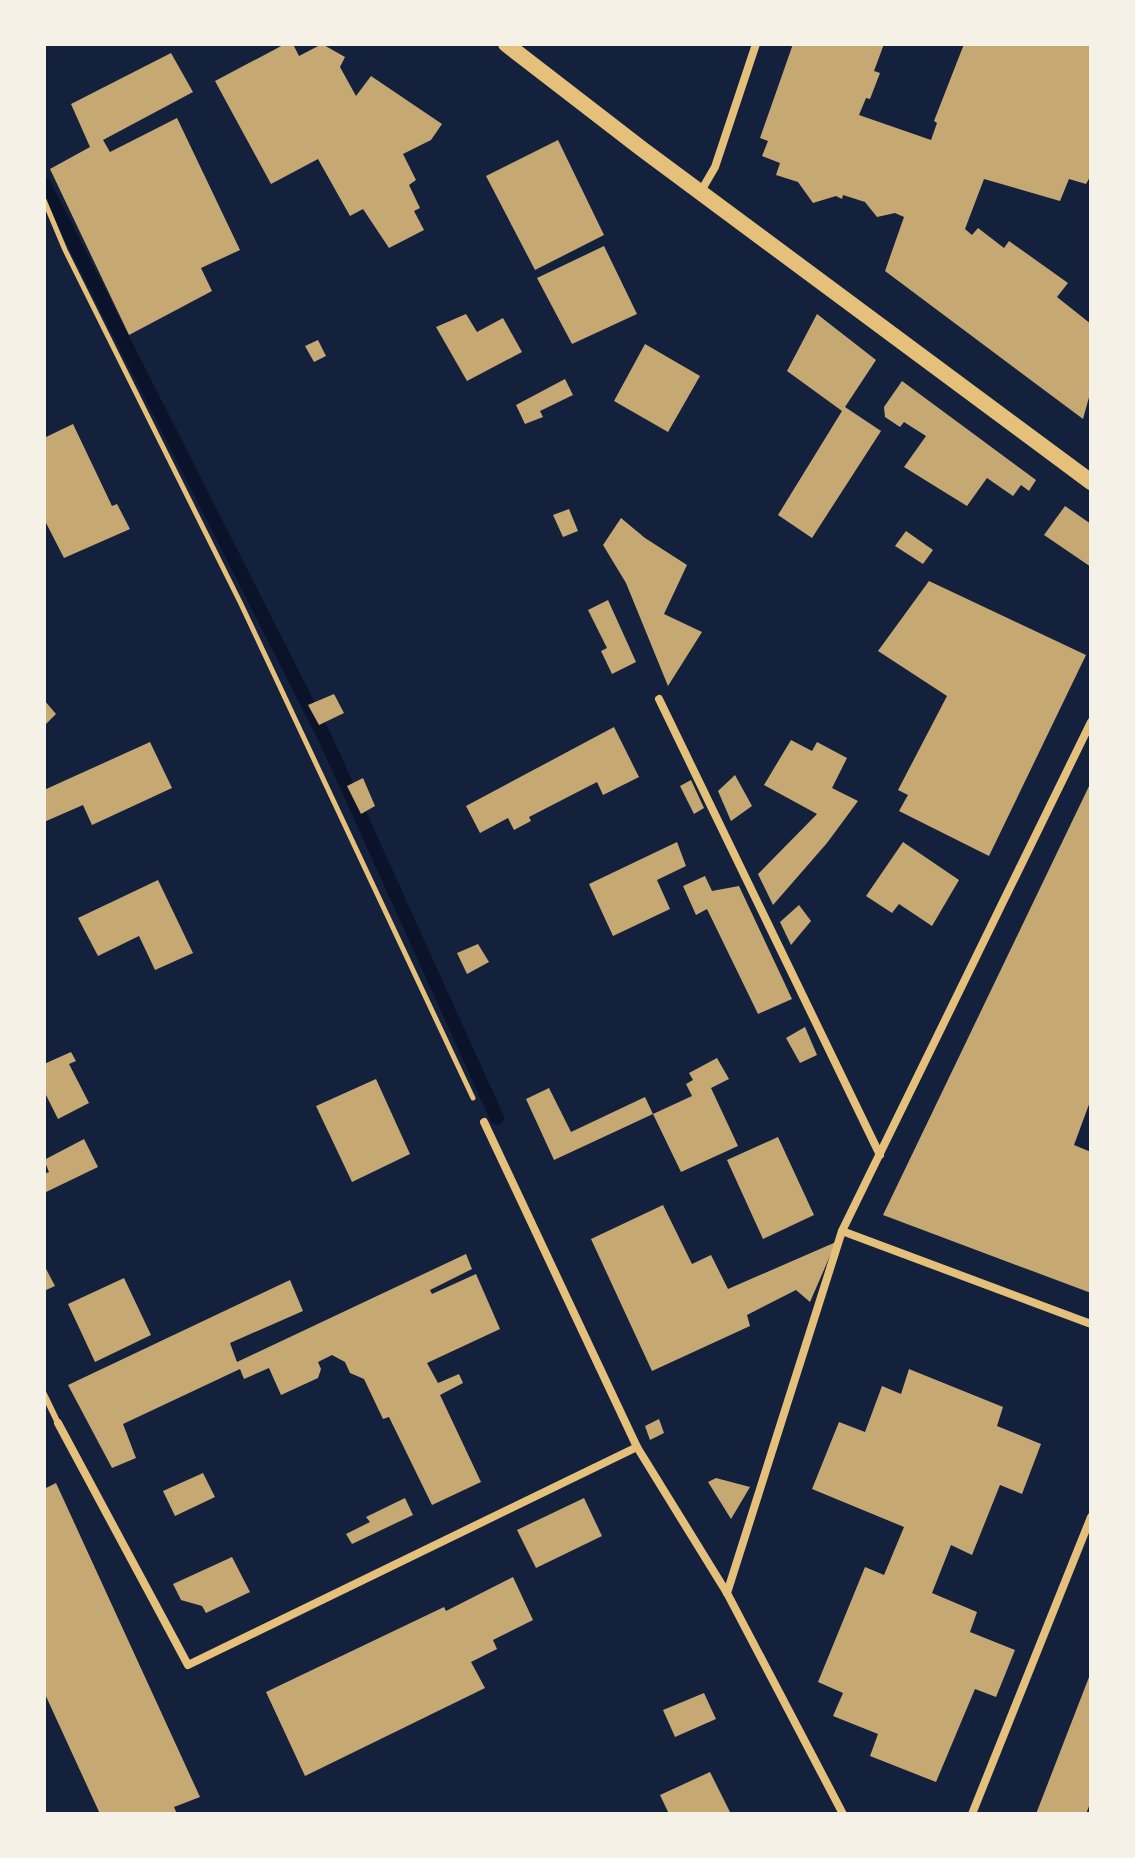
<svg xmlns="http://www.w3.org/2000/svg" width="1135" height="1858" font-family="'Work Sans',sans-serif">
<rect width="100%" height="100%" fill="#14213d"/>
<g fill="none" stroke-linecap="round" stroke-linejoin="round">
<path stroke="#0b132b" stroke-width="14" d="M44,184L326,740L497,1118"/>
</g>
<g fill="#c6a872">
<path d="M285,44H293L299,56L322,44L345,57L340,67L356,96L371,76L442,124L431,140L403,154L416,180L409,185L420,208L414,211L424,230L389,248L363,209L350,216L318,159L271,184L215,81Z"/>
<path d="M793,44H884L874,71L880,73L870,99L866,98L859,115L931,140L937,123L934,121L964,44H1091V175L1086,184L1069,179L1060,201L984,179L965,229L972,235L978,228L1004,248L1009,241L1068,283L1057,297L1091,324V390L1083,419L885,271L904,217L895,213L877,217L865,202L843,195L842,199L836,196L813,203L798,182L776,175L780,163L762,156L768,141L760,138Z"/>
<path d="M171,53L193,92L103,140L110,152L177,118L240,250L201,268L212,291L129,335L50,169L90,147L71,104Z"/>
<path d="M558,140L604,235L535,270L486,176Z"/>
<path d="M604,246L637,314L572,344L537,278Z"/>
<path d="M466,314L477,332L503,318L522,352L467,381L436,327Z"/>
<path d="M817,314L876,360L845,407L881,431L812,538L778,515L842,411L787,371Z"/>
<path d="M318,340L326,356L314,362L305,346Z"/>
<path d="M645,344L700,376L668,432L614,401Z"/>
<path d="M565,379L573,395L540,411L543,417L525,424L516,405Z"/>
<path d="M902,381L1036,480L1029,491L1021,485L1013,496L987,478L967,506L904,467L926,436L904,422L900,427L885,417L884,407Z"/>
<path d="M73,424L112,506L117,504L130,529L64,558L44,519V438Z"/>
<path d="M1065,506L1091,524V567L1044,535Z"/>
<path d="M569,509L578,531L563,537L553,515Z"/>
<path d="M621,518L645,538L687,565L664,614L702,632L668,686L626,583L603,545Z"/>
<path d="M906,531L933,550L923,564L895,546Z"/>
<path d="M929,581L1086,655L989,856L899,811L908,795L898,790L947,696L878,651Z"/>
<path d="M608,600L636,662L612,674L601,651L607,648L588,610Z"/>
<path d="M334,694L344,713L319,725L308,705Z"/>
<path d="M44,700L56,714L44,726Z"/>
<path d="M614,727L639,777L603,795L597,782L529,817L531,821L514,830L508,818L480,833L466,806Z"/>
<path d="M791,740L812,751L817,742L847,758L832,788L858,801L827,843L773,905L758,874L817,814L764,785Z"/>
<path d="M150,742L172,788L92,825L83,805L44,822V790Z"/>
<path d="M735,775L752,806L731,821L718,791Z"/>
<path d="M363,778L375,806L361,814L347,786Z"/>
<path d="M691,780L704,808L694,814L680,786Z"/>
<path d="M1091,782V1099L1074,1145L1091,1152V1293L883,1215Z"/>
<path d="M677,842L686,866L657,880L670,909L613,936L589,884Z"/>
<path d="M903,842L959,880L932,926L899,904L892,913L866,896Z"/>
<path d="M705,876L712,891L739,886L792,999L758,1014L707,909L696,915L683,886Z"/>
<path d="M158,880L193,953L155,970L139,936L98,956L78,918Z"/>
<path d="M799,905L811,921L791,945L780,922Z"/>
<path d="M478,944L489,962L467,974L457,953Z"/>
<path d="M805,1027L817,1055L800,1063L786,1038Z"/>
<path d="M71,1052L76,1061L69,1064L89,1103L58,1119L44,1091V1064Z"/>
<path d="M717,1058L729,1079L711,1088L738,1146L681,1172L653,1114L554,1160L526,1099L549,1088L571,1132L645,1097L653,1114L692,1096L686,1084L693,1080L689,1073Z"/>
<path d="M376,1079L410,1154L352,1182L316,1106Z"/>
<path d="M778,1137L814,1215L763,1239L727,1160Z"/>
<path d="M84,1139L98,1167L44,1193V1174L49,1172L44,1160Z"/>
<path d="M663,1205L692,1264L711,1255L728,1289L836,1242L810,1302L796,1290L747,1315L750,1326L652,1371L591,1239Z"/>
<path d="M466,1254L472,1269L430,1290L432,1294L476,1274L500,1329L427,1363L438,1383L459,1374L463,1383L440,1395L481,1482L432,1505L389,1417L383,1419L364,1379L350,1373L345,1362L332,1355L318,1362L321,1369L318,1378L281,1395L269,1368L244,1379L240,1369L123,1424L136,1458L112,1468L68,1385L290,1280L303,1311L230,1343L237,1362Z"/>
<path d="M44,1265L55,1286L44,1291Z"/>
<path d="M124,1278L151,1335L95,1362L68,1304Z"/>
<path d="M909,1369L1003,1407L997,1426L1041,1444L1022,1494L1000,1485L972,1555L951,1545L932,1593L977,1612L970,1632L1015,1650L996,1697L975,1689L936,1782L870,1756L878,1734L833,1716L843,1693L818,1682L865,1567L884,1575L904,1527L812,1489L839,1422L865,1432L882,1386L901,1394Z"/>
<path d="M659,1419L664,1433L650,1440L645,1426Z"/>
<path d="M203,1473L215,1497L175,1516L163,1491Z"/>
<path d="M716,1478L750,1487L731,1519L708,1482Z"/>
<path d="M56,1483L200,1797L174,1807L177,1814H100L44,1692V1489Z"/>
<path d="M405,1498L413,1515L352,1544L346,1534L370,1522L366,1517Z"/>
<path d="M584,1498L602,1536L536,1568L517,1530Z"/>
<path d="M232,1557L250,1592L206,1613L202,1606L181,1600L173,1584Z"/>
<path d="M513,1577L533,1620L493,1640L497,1649L471,1662L485,1688L305,1776L266,1692L444,1607L446,1611Z"/>
<path d="M1091,1672V1801L1086,1814H1036Z"/>
<path d="M704,1693L716,1719L675,1737L663,1710Z"/>
<path d="M710,1772L731,1814H669L660,1795Z"/>
</g>
<g fill="none" stroke-linecap="round" stroke-linejoin="round">
<path stroke="#e5c07b" stroke-width="5" d="M44,200L65,250L241,604L473,1098"/>
<path stroke="#e5c07b" stroke-width="6" d="M44,1394L58,1423"/>
<g stroke="#e5c07b" stroke-width="8">
<path d="M701,191L715,167L756,44"/>
<path d="M659,699L880,1155"/>
<path d="M484,1122L637,1447"/>
<path d="M842,1231L1091,1324"/>
<path d="M58,1423L188,1665L637,1447L727,1593L843,1814"/>
<path d="M727,1593L842,1231L1091,722"/>
<path d="M972,1814L1091,1517"/>
</g>
<path stroke="#e5c07b" stroke-width="16" d="M506,44L642,149L1091,482"/>
</g>
<rect width="1135" height="1858" fill="none" stroke="#f6f1e7" stroke-width="92"/>
</svg>
